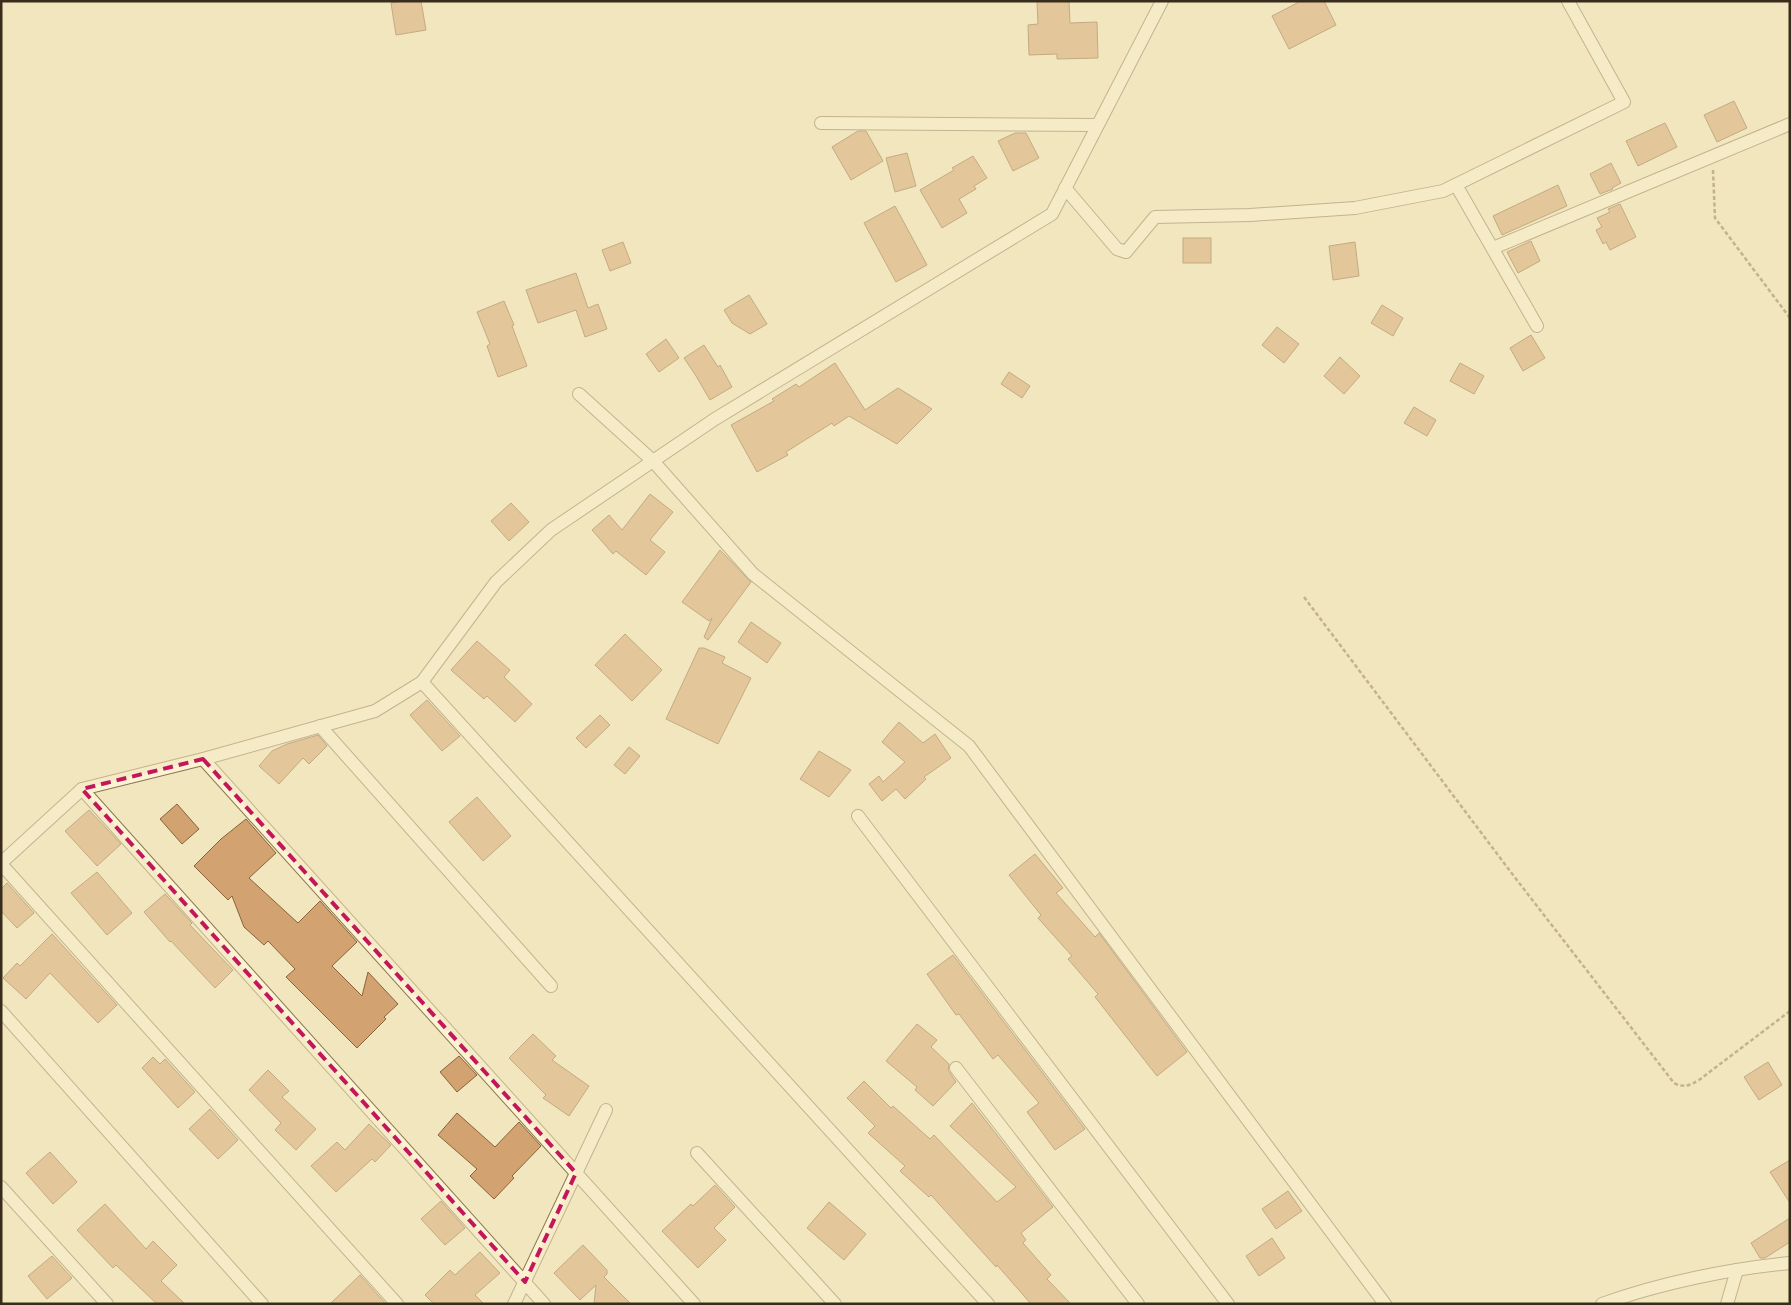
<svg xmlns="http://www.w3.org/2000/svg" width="1791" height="1305" font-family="Literata,serif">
<rect width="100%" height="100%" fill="#f1e6be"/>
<g fill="#d2a271" stroke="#8b623a">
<path d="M402,1H421L426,30L396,35L391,3Z"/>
<path d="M1037,1H1069L1070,23L1097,22L1098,58L1057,59V54L1029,55L1028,25L1038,24Z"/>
<path d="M1301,1H1324L1336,25L1289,49L1272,16Z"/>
<path d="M1734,101L1747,128L1717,142L1704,115Z"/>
<path d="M1665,123L1677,147L1638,166L1626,141Z"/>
<path d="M858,131H866L883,161L851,180L832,147Z"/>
<path d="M1015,133H1026L1039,158L1013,171L998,141Z"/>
<path d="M907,153L916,186L895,192L886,158Z"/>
<path d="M973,156L987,178L974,186L976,189L959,199L967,213L942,228L920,190L954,170L952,168Z"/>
<path d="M1611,163L1621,183L1612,188L1613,189L1600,194L1590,174Z"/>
<path d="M1558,185L1567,206L1502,235L1493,216Z"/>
<path d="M1620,204L1636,237L1610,250L1606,242L1603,244L1596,230L1602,227L1597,218L1610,212L1608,209Z"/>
<path d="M895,206L927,265L896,282L864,223Z"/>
<rect x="1183" y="238" width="28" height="25"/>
<path d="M1531,241L1540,261L1518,273L1507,252Z"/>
<path d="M623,242L631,263L610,271L602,250Z"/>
<path d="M1355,242L1359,276L1333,280L1329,246Z"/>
<path d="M576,273L588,308L598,304L607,329L585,337L576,310L538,323L526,290Z"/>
<path d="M749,295L767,324L750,334L732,323L724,310Z"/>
<path d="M504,301L514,325L512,326L527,366L498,377L487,346L490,344L477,312Z"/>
<path d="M1382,305L1403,318L1393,336L1371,323Z"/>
<path d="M1277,327L1299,344L1284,363L1262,345Z"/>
<path d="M1531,335L1545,358L1523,371L1510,348Z"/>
<path d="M666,339L679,358L659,372L646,354Z"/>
<path d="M704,345L718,367L720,365L732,387L710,400L696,376L684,358Z"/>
<path d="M1340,357L1360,376L1344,394L1324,376Z"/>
<path d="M835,363L865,410L898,388L932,409L897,444L849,416L834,426L832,423L786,452L788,455L757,472L731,425L774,401L772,399L796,384L799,387Z"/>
<path d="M1460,363L1484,376L1474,394L1450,381Z"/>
<path d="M1009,372L1030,386L1022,398L1001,384Z"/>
<path d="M1414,407L1436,420L1427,436L1404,423Z"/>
<path d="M650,494L673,512L650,540L665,552L646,575L616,551L613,554L592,530L609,515L622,530Z"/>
<path d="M511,503L529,522L509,541L491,521Z"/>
<path d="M720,550L751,582L708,640L704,637L712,618L709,621L682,602Z"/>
<path d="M751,622L781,643L767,663L738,642Z"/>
<path d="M625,634L662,670L632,701L595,665Z"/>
<path d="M477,641L510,670L504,677L532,704L515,722L487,696L484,699L451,670Z"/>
<path d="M699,648H704L725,657L722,663L751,678L718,744L666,719Z"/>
<path d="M427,700L460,736L442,751L410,715Z"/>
<path d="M600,715L610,725L586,748L576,738Z"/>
<path d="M899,722L923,743L935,734L951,758L924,777L926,779L905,799L896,789L882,801L869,784L879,776L883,782L905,762L882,742Z"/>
<path d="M318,735L327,746L309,764L303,758L279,784L259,766L272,751L287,744Z"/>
<path d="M629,747L640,756L625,774L614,765Z"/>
<path d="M819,751L851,770L829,797L800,779Z"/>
<path d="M477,797L511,836L483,861L449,822Z"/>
<path d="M177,804L199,829L182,844L160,819Z"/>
<path d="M89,810L121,844L97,866L65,831Z"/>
<path d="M246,819L276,853L249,878L298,923L320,901L357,942L332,966L362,996L368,972L398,1004L384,1017L386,1019L357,1048L286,977L295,969L268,941L264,945L244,927L232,896L228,900L194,866L221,839Z"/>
<path d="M1035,854L1063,888L1056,893L1095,937L1099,933L1187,1052L1157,1076L1095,997L1098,994L1068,959L1072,956L1038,918L1041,915L1009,875Z"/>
<path d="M97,872L132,913L107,935L71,893Z"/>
<path d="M7,883L34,913L17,928L1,911V889Z"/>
<path d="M165,894L192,923L190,925L233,970L215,988L171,941L170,942L144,912Z"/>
<path d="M52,934L117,1005L98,1023L50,973L26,999L3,978L17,963L20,966Z"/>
<path d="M953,955L1085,1129L1055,1150L1027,1112L1039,1103L998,1055L993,1059L959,1014L956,1015L927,974Z"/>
<path d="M917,1024L937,1040L931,1047L949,1064L948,1070L956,1082L933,1106L915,1090L917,1087L886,1061Z"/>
<path d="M533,1034L556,1056L552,1060L589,1086L569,1116L543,1098L546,1095L509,1058Z"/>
<path d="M459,1056L477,1075L457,1092L440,1072Z"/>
<path d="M153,1057L160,1064L165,1059L195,1092L178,1108L142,1068Z"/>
<path d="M1768,1062L1782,1085L1759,1100L1744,1077Z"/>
<path d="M268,1070L289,1091L282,1097L316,1129L296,1150L275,1130L281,1123L249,1090Z"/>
<path d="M864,1081L891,1108L893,1106L930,1139L934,1135L997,1202L1016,1187L950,1126L972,1103L1053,1207L1021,1233L1026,1240L1023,1243L1051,1275L1047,1279L1071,1304H1031L997,1265L996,1267L931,1195L929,1197L900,1171L905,1166L868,1133L875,1126L847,1098Z"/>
<path d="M210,1109L238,1140L218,1159L189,1129Z"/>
<path d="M457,1113L495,1147L519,1122L541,1146L512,1176L514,1178L494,1199L470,1176L477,1169L438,1135Z"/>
<path d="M369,1124L391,1145L375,1162L372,1159L336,1192L311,1166L337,1142L345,1150Z"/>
<path d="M50,1152L77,1182L53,1204L26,1173Z"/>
<path d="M1790,1160V1203L1770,1172Z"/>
<path d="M715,1185L735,1207L714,1228L726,1240L698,1268L662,1231L691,1204L693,1206Z"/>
<path d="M1288,1191L1302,1211L1276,1229L1262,1209Z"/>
<path d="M441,1201L465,1228L445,1245L421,1219Z"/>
<path d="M829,1202L866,1234L844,1260L807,1228Z"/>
<path d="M105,1204L146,1249L153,1241L177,1265L161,1281L185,1304H157L116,1265L113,1268L77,1230Z"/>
<path d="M1790,1218V1242L1765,1258H1760L1751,1243Z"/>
<path d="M1272,1238L1285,1258L1259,1276L1246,1256Z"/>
<path d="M583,1245L607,1270V1274L604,1277L631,1304H594L596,1285L580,1300L554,1273Z"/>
<path d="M480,1252L500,1273L475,1295L484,1304H434L425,1295L450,1270L455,1275Z"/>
<path d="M52,1256L72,1278L47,1299L28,1276Z"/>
<path d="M360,1275L386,1304H330Z"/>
</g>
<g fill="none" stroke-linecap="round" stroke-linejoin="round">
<g stroke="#8a7755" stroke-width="14">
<g id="minor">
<path d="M821,123L1097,125"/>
<path d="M1456,185L1537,326"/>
<path d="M1065,188L1117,249L1126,252L1155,217L1250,215L1355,208L1443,191L1624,102L1568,1"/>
<path d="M1493,248L1790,124"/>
<path d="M579,394L653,461L753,574L969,746L1385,1304"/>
<path d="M422,682L988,1304"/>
<path d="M320,726L551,986"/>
<path d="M203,759L694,1304"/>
<path d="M82,789L544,1304"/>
<path d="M858,816L1228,1304"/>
<path d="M1,863L82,789L203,759L375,711L422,682L496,582L551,530L715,419L1052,214L1162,1"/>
<path d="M1,864L397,1304"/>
<path d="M1,1011L262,1304"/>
<path d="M956,1068L1138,1304"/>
<path d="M697,1153L835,1304"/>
<path d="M1,1187L107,1304"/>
<path d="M514,1304L606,1110"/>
<path d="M1602,1304C1660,1283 1729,1269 1790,1263"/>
<path d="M1727,1304L1737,1270"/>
</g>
</g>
<g stroke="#8a7755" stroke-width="2.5" stroke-dasharray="4 2.5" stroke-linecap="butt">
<path d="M1713,170L1715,218L1790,318"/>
<path d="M1304,597L1513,875L1674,1083C1684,1088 1689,1086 1699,1080L1790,1011"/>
</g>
<use href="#minor" stroke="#fbf3d2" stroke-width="12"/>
</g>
<path d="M0 0H1791V1305H0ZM203,759L576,1173L525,1282L82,789Z" fill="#f1e6be" fill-opacity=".55" fill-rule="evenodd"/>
<path fill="none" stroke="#c2185b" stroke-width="4" stroke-dasharray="10 6" stroke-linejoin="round" d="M203,759L576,1173L525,1282L82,789Z"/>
<rect width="1791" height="1305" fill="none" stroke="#382c1b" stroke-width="5"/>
</svg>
